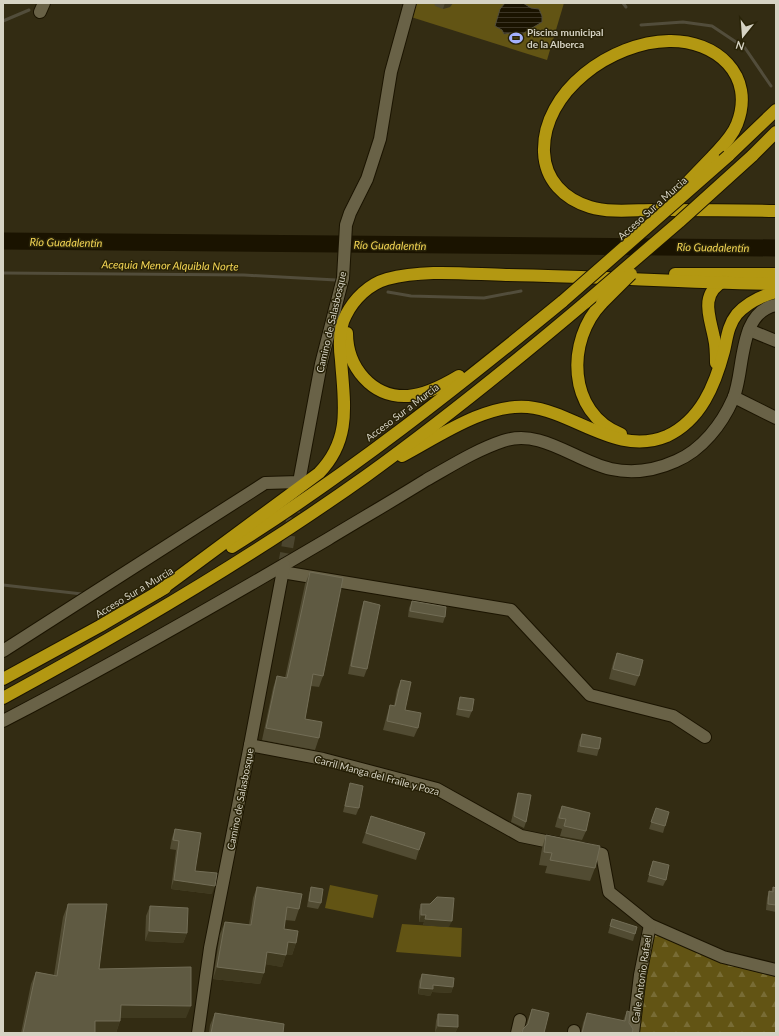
<svg xmlns="http://www.w3.org/2000/svg" width="779" height="1036" font-family="Lato,sans-serif">
<defs>
<pattern id="forest-firs" width="22" height="20" patternUnits="userSpaceOnUse"><rect width="22" height="20" fill="#625414"/><path d="M5 1l3.5 6h-7zM16 11l3.5 6h-7z" fill="#786c35"/></pattern>
<pattern id="water-rules" width="6" height="5" patternUnits="userSpaceOnUse"><rect width="6" height="5" fill="#1a1300"/><path d="M0 2.5h6" fill="none" stroke="#3b3424"/></pattern>
</defs>
<rect width="100%" height="100%" fill="#332c13"/>
<path fill="url(#forest-firs)" d="M654,932C693,952 733,967 776,977V1033H638L647,961Z"/>
<g fill="#625414">
<path d="M415,3H564L547,60L411,17Z"/>
<path d="M330,885L378,895L373,918L325,908Z"/>
<path d="M402,924L462,928L461,957L396,952Z"/>
</g>
<path fill="url(#water-rules)" stroke="#524d3b" d="M505,3H523L531,8L539,9L542,16V22L519,36L512,33L504,34L502,30L495,26L500,9Z"/>
<g fill="none" stroke-linecap="round" stroke-linejoin="round">
<g stroke="#524d3b" stroke-width="3">
<path d="M623,3L626,7"/>
<path d="M3,21L29,10"/>
<path d="M641,25L683,22L712,26L745,48L771,86"/>
<path d="M3,273L244,275L336,280"/>
<path d="M388,292L411,296L484,298L521,291"/>
<path d="M3,585L82,594"/>
</g>
<path stroke="#1a1300" stroke-width="17" d="M3,241L776,248"/>
<path stroke="#4b452e" stroke-width="12" stroke-dasharray="12 6" stroke-linecap="butt" d="M284,565L296,499"/>
<g stroke="#1b1400" stroke-width="14">
<g id="minor">
<path d="M40,12L44,3"/>
<path d="M749,330L776,341"/>
<path d="M734,397L776,418"/>
<path d="M282,572L511,610L590,695L673,716L705,737"/>
<path d="M3,651L265,483L299,482L321,364L343,278L346,225L350,213L367,179L380,139L391,72L410,3"/>
<path d="M3,721C113,664 221,602 328,539C361,519 394,500 426,480C451,466 476,450 503,441C541,428 575,461 611,469C634,474 656,470 676,461C702,450 722,424 733,399C745,373 737,312 776,305"/>
<path d="M250,745L323,759L437,789L521,836L560,844"/>
<path d="M584,849L602,854L609,892L650,925L723,957L776,970"/>
<path d="M198,1033L210,948L250,745L284,565"/>
<path d="M517,1033L520,1020"/>
<path d="M574,1033V1031"/>
<path d="M633,1033L640,975L650,925"/>
</g>
</g>
<g stroke="#1b1400" stroke-width="14">
<g id="highway">
<path d="M713,156C722,146 732,137 737,124C756,75 716,40 669,41C612,42 542,91 544,152C545,180 564,199 590,207C610,213 634,210 655,210C695,210 736,210 776,211"/>
<path d="M728,156L776,110"/>
<path d="M752,156L776,132"/>
<path d="M675,274H776"/>
<path d="M602,303C566,340 567,413 621,434"/>
<path d="M347,333C347,367 372,398 408,396C425,395 444,385 459,376"/>
<path d="M716,363C716,355 716,346 714,338C710,317 699,294 724,281"/>
<path d="M402,456C438,437 486,403 528,407C575,412 617,457 667,436C701,420 715,385 724,351C727,338 728,325 737,314C748,302 761,296 776,292"/>
<path d="M232,547C348,474 457,388 563,301"/>
<path d="M158,592L319,473C352,439 344,403 341,360C339,345 339,328 346,315C354,299 369,284 387,279C424,269 467,274 506,275C596,276 686,283 776,284"/>
<path d="M3,679L100,626L165,588"/>
<path d="M3,698C128,630 251,558 366,476C442,421 515,362 586,302"/>
</g>
</g>
<use href="#minor" stroke="#696247" stroke-width="12"/>
<use href="#highway" stroke="#b39812" stroke-width="12"/>
<g stroke="#1b1400" stroke-width="14" stroke-linecap="butt">
<g id="highway-bridge">
<path d="M685,185L713,156"/>
<path d="M563,301L728,156"/>
<path d="M586,302L679,222L752,156"/>
<path d="M602,303L631,274"/>
</g>
</g>
<use href="#highway-bridge" stroke="#b39812" stroke-width="12"/>
</g>
<g fill="#514b32">
<path d="M434,3H453L450,7L443,9L435,6Z"/>
<path d="M310,572L323,676L319,687L311,686L305,719L319,738L315,750L262,740L273,688L277,676L285,678L305,584Z"/>
<path d="M364,601L367,669L364,677L348,674L361,610Z"/>
<path d="M412,601L445,617L443,623L408,617L409,608Z"/>
<path d="M617,653L639,676L635,686L609,679L613,663Z"/>
<path d="M401,680L405,710L418,728L414,737L383,730L387,715L390,705L394,706L397,690Z"/>
<path d="M460,697L472,711L469,718L456,715L458,703Z"/>
<path d="M582,734L599,749L597,756L577,752L579,741Z"/>
<path d="M350,783L359,808L356,815L343,812L348,790Z"/>
<path d="M518,793L526,822L524,828L511,822L516,800Z"/>
<path d="M562,806L586,831L582,840L560,836L562,829L555,827L558,816Z"/>
<path d="M656,808L665,826L663,833L649,829Z"/>
<path d="M371,816L419,850L416,860L362,843Z"/>
<path d="M175,829L195,871L212,894L171,889L176,850L170,849L172,838Z"/>
<path d="M546,835L595,868L590,881L545,873L547,866L539,865L542,848Z"/>
<path d="M653,861L666,880L663,886L647,882Z"/>
<path d="M257,887L299,909L295,921L285,920L284,929L296,943L292,955L286,954L282,967L266,964L260,984L213,979L220,934L225,922L249,925L253,898Z"/>
<path d="M311,887L321,903L318,909L307,907L309,894Z"/>
<path d="M773,887L776,888V912L766,910L767,898L769,891L771,892Z"/>
<path d="M68,904L99,969L186,1018H120V1021L116,1033H21L31,984L36,972L54,975L63,917Z"/>
<path d="M421,904L449,927L423,925L424,922H419V911Z"/>
<path d="M150,906L187,933L183,943L145,941L146,916Z"/>
<path d="M612,919L637,927L633,941L608,933Z"/>
<path d="M422,974L453,987L451,993L432,992L430,996L418,994L419,981Z"/>
<path d="M532,1009L544,1033H521L523,1029L526,1025Z"/>
<path d="M627,1011L632,1033H581L583,1023L587,1013L623,1021Z"/>
<path d="M215,1013L283,1033H209L210,1025Z"/>
<path d="M438,1014L458,1027L455,1033L435,1032L436,1021Z"/>
</g>
<g fill="#3f391f">
<path d="M445,3H453L450,7L443,9Z"/>
<path d="M174,880L215,886L212,894L171,889Z"/>
<path d="M421,915H426L424,922H419Z"/>
<path d="M425,919L452,921L449,927L423,925Z"/>
<path d="M149,931L187,933L183,943L145,941Z"/>
<path d="M288,942L296,943L292,955L284,954Z"/>
<path d="M267,952L286,955L282,967L263,964Z"/>
<path d="M217,967L264,973L260,984L213,979Z"/>
<path d="M433,985L453,987L451,993L432,992L430,996L418,994L420,988Z"/>
<path d="M121,1005L191,1006L186,1018H116Z"/>
<path d="M95,1021H120L116,1033H91Z"/>
<path d="M438,1026L458,1027L455,1033L435,1032Z"/>
</g>
<g fill="#5f5a42" stroke="#726d56">
<path d="M310,572L343,578L323,676L313,674L305,719L322,722L319,738L266,728L277,676L287,678Z"/>
<path d="M364,601L380,605L367,669L351,666Z"/>
<path d="M412,601L446,607L445,617L410,611Z"/>
<path d="M617,653L643,660L639,676L613,669Z"/>
<path d="M401,680L411,682L405,710L421,713L418,728L387,721L390,705L395,706Z"/>
<path d="M460,697L474,699L472,711L458,709Z"/>
<path d="M582,734L601,738L599,749L580,746Z"/>
<path d="M350,783L363,786L359,808L345,806Z"/>
<path d="M518,793L531,795L526,822L514,816Z"/>
<path d="M562,806L590,813L586,831L564,826L566,819L559,818Z"/>
<path d="M656,808L669,812L665,826L651,822Z"/>
<path d="M371,816L425,833L419,850L366,833Z"/>
<path d="M175,829L201,833L195,871L217,873L215,886L174,880L179,841L173,840Z"/>
<path d="M546,835L600,846L595,868L550,860L552,853L544,852Z"/>
<path d="M653,861L669,865L666,880L649,875Z"/>
<path d="M257,887L302,894L299,909L287,907L284,929L298,931L296,943L288,942L286,955L267,952L264,973L217,967L225,922L251,925Z"/>
<path d="M311,887L323,889L321,903L309,901Z"/>
<path d="M773,887L776,888V905L768,904L769,891L773,892Z"/>
<path d="M437,897L454,898L452,921L425,919L426,915H421V904H430Z"/>
<path d="M68,904H107L99,969L191,967V1006L121,1005L120,1021H95V1033H23L36,972L57,976Z"/>
<path d="M150,906L188,908L187,933L149,931Z"/>
<path d="M612,919L637,927L635,934L610,926Z"/>
<path d="M422,974L454,978L453,987L433,985V989L420,988Z"/>
<path d="M532,1009L549,1013L544,1033H522L523,1029L528,1024Z"/>
<path d="M627,1011L630,1012L629,1023L633,1029L632,1033H582L587,1013L625,1021Z"/>
<path d="M215,1013L284,1024L283,1033H211Z"/>
<path d="M438,1014L458,1015V1027L438,1026Z"/>
</g>
<defs>
<g id="stadium-bare" transform="scale(1.08)"><path d="M0-5a6.5 5 0 1 0 0 10a6.5 5 0 1 0 0-10ZM-3.5-1.8h7v3.6h-7Z" fill="#a4b1fc" stroke="#292308" stroke-width="2.5" paint-order="stroke"/></g>
</defs>
<g fill-rule="evenodd">
<use href="#stadium-bare" x="516" y="38"/>
</g>
<g text-anchor="middle" dominant-baseline="central" stroke-width="3" stroke-linejoin="round" paint-order="stroke">
<g font-size="10" font-weight="bold" fill="#d6d3c4" stroke="#292308" text-anchor="start">
<text x="527" y="32">Piscina municipal<tspan x="527" dy="12">de la Alberca</tspan></text>
</g>
<g font-size="10" fill="#d6d3c4" stroke="#292308">
<text transform="translate(652 208) rotate(-42)">Acceso Sur a Murcia</text>
<text transform="translate(331 322) rotate(-77)">Camino de Salasbosque</text>
<text transform="translate(402 412) rotate(-37)">Acceso Sur a Murcia</text>
<text transform="translate(134 592) rotate(-31)">Acceso Sur a Murcia</text>
<text transform="translate(377 775) rotate(15)">Carril Manga del Fraile y Poza</text>
<text transform="translate(240 799) rotate(-79)">Camino de Salasbosque</text>
<text transform="translate(641 979) rotate(-82)">Calle Antonio Rafael</text>
</g>
<g font-size="11" font-style="italic" fill="#f5d755" stroke="#292308">
<text transform="translate(66 242) rotate(1)">Río Guadalentín</text>
<text transform="translate(390 245) rotate(1)">Río Guadalentín</text>
<text transform="translate(713 247) rotate(1)">Río Guadalentín</text>
<text transform="translate(170 265) rotate(1)">Acequia Menor Alquibla Norte</text>
</g>
</g>
<rect width="779" height="1036" fill="none" stroke="#d6d3c4" stroke-width="8"/>
<g transform="translate(743 36) rotate(197)" stroke="#292308" stroke-width="3" paint-order="stroke">
<path d="M0-3L7 15L0 10L-7 15Z" fill="#d6d3c4"/>
<text y="-6" font-size="11" font-weight="bold" text-anchor="middle" fill="#d6d3c4">N</text>
</g>
</svg>
